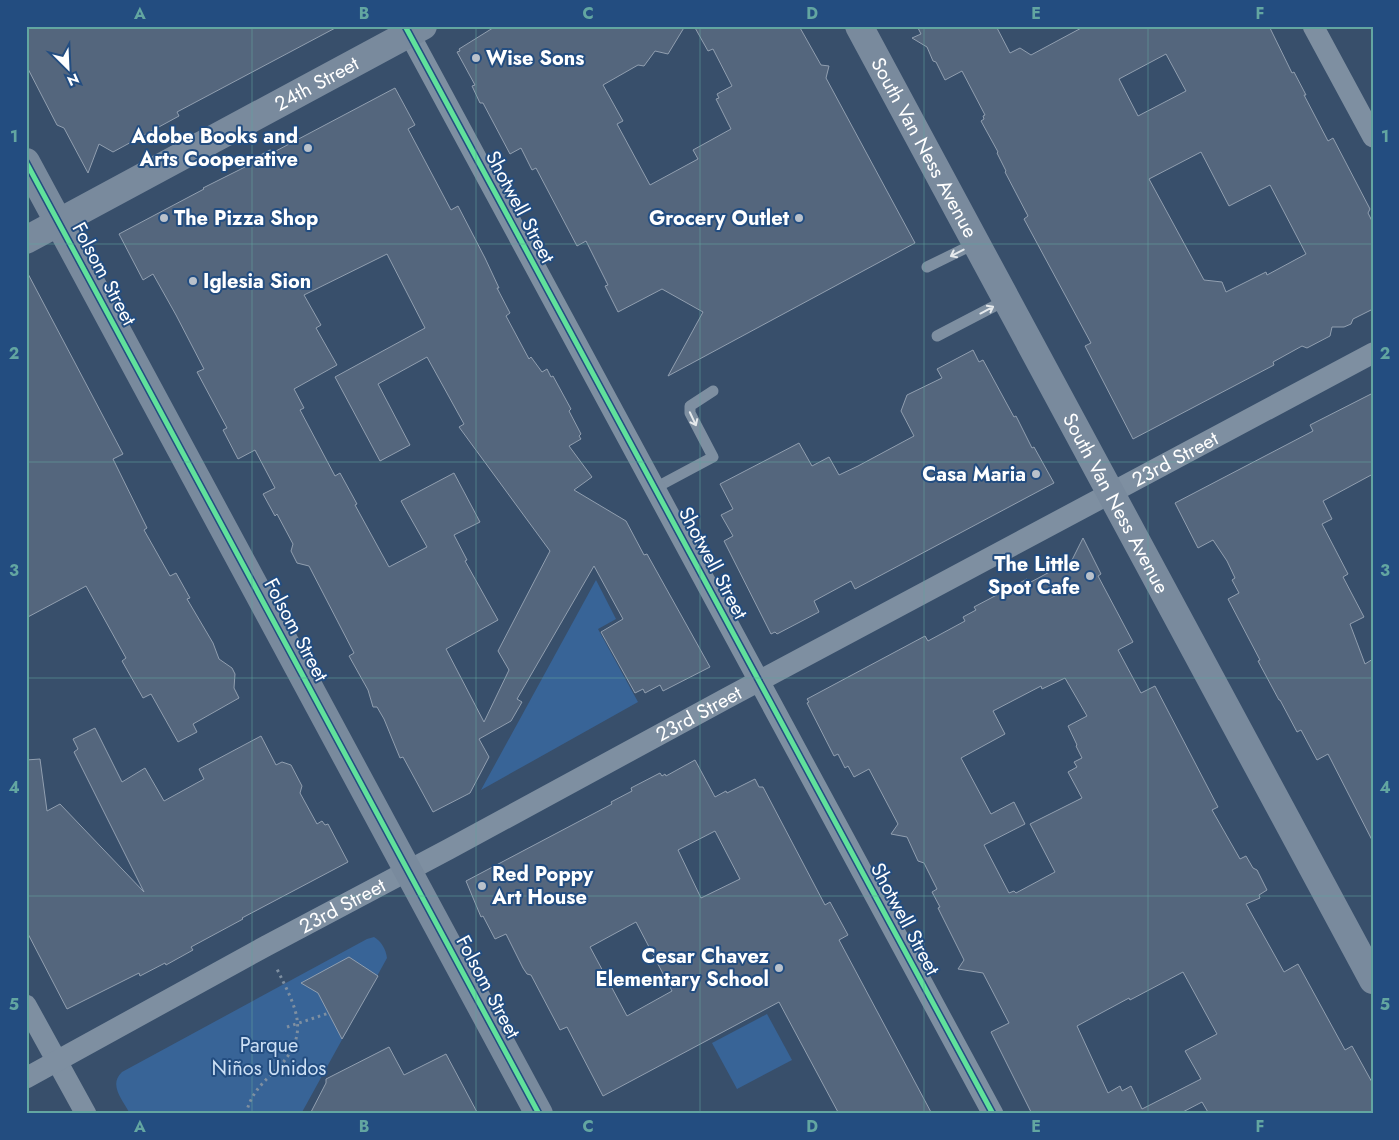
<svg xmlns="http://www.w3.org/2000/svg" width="1399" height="1140" font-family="Jost,sans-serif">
<rect width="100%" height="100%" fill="#384f6b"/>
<g fill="#386497">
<path d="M596,580L616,619L598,629L638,702L481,790Z"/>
<path d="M374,937C381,941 386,949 387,958L301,1114H130C123,1100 108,1085 122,1072L367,939Z"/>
<path d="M767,1014L792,1060L737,1089L712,1043Z"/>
</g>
<g fill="#54667d" stroke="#919fb0" fill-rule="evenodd">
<path d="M26,26H339L177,112L179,116L113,152L99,144L88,173L64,128L57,125L26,65Z"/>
<path d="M496,26H685L668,54L655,51L644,66L638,65L603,85L623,121L617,124L650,185L698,159L693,150L731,129L716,99L719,98L717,94L732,86L713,49L708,51L694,26H799L821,65L829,66L826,78L915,243L668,376L703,312L662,289L618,312L605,286L608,285L586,241L577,246L536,168L532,170L521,148L510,154L483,103H480L472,86L475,85L457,52L460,51L459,49Z"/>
<path d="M917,26H996L1010,53L1020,48L1031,55L1085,26H1269L1292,73L1294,72L1306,95H1304L1328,141L1333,138L1370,209L1368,213L1373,223V309L1353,319L1351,324L1344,327H1332L1330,336L1307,348L1302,346L1273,362L1274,365L1133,439L1085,346L1091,343L1024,219L1028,216L1005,172L1006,171L997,153L998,152L981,121L984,119L983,116L985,115L962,71L945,80L936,62L933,61L927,47L912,38L921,34ZM1166,54L1186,91L1138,116L1119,79ZM1201,152L1229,206L1270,185L1306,254L1267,275L1266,272L1226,292L1222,282L1204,280L1149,179Z"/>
<path d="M395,88L415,125L408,129L451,210L458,206L485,258L499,288H497L510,313L506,316L529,359L531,357L542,372L547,369L551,377L553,376L571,409L569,411L581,434L579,436L581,439L569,446L592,477L574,490L626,521L644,555L647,554L710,667L663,691L660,685L645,693L643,689L635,693L601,632L623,619L594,566L517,699L522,702L511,721L479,739L489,757L470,793L433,812L403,757L400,758L384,719L377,707H373L368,690L349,656L354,653L309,566L297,563L291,551L293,544L277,514L275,516L263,494L275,488L255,450L238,459L223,430L227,428L197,372L204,369L176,315L153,274L143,280L119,234L204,189L203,188L245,167V163L270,150L274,152ZM387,254L425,328L335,377L380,461L410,445L378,384L427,357L464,424L459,427L550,551L498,651L509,670L484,722L446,649L498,620L465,561L467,560L454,535L480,522L454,473L401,501L427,547L389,567L355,505L357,504L340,473L335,476L300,410L304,408L294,389L337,365L316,328L321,325L304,295Z"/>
<path d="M26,270L123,454L113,459L147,528L144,530L170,576L176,573L190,598L187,599L213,643L219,659L232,668L235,674L234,688L239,698L193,724L197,732L178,742L151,694L143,698L122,661L126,658L86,586L26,618Z"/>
<path d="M973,350L979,362L983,360L1014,417L1016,416L1032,448L1034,447L1054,483L855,589L851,581L814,601L819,612L777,634L775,632L771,634L724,541L733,536L721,515L733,509L720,484L799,443L812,466L829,457L839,475L858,466L914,436L901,411L907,395L942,378L937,369Z"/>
<path d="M1373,393V474L1323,501L1332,519L1322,524L1348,574L1343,577L1364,617L1350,624L1365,664L1373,659V842L1328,754L1317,760L1301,730L1297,732L1280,700H1279L1258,661L1260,660L1228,599L1239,593L1232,580L1235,578L1227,561L1213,540L1198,548L1175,503L1313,431L1310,425Z"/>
<path d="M1083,538L1101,574L1098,576L1133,642L1118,650L1141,693L1155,686L1218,807L1212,810L1240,859L1246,856L1253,868L1257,870L1267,890L1259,895L1260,898L1246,904L1284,972L1298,964L1345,1050L1352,1046L1373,1084V1114H1209L1202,1102L1179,1114H1032L991,1032L1009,1023L983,973L958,969L964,960L938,908L940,907L932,892L937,889L924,863L918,861L907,837L891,834L898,824L869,769L854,777L848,766L845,768L838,754L834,756L807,703L809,702L807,699L925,636L928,641L965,621L963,617L976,610L974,607L1027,579L1029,583L1072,560ZM1065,678L1087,716L1068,726L1077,745L1076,746L1082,758L1074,762L1077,767L1068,772L1082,798L1030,824L1055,872L1016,893L1014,891L1009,893L984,845L1025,824L1014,802L991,814L961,758L1005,734L993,711L1041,686L1042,689ZM1183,972L1217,1034L1185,1051L1201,1079L1142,1109L1131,1086L1122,1091L1120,1086L1108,1093L1077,1026L1129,998L1130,1000Z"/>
<path d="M95,728L122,782L145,768L164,801L204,779L199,769L261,736L276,765L282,762L291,765L302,786L300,793L317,824L322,821L325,825L328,824L348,862L242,918L243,919L191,947L193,950L166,965L165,963L140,976L139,973L67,1009L26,930V760L40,759L47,811L60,804L144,892L74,752L78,749L73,739Z"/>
<path d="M695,760L715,797L726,791L727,793L755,779L759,787H763L825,905L830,902L848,935L839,940L932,1114H839L779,1002L603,1096L567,1027L560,1030L531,975L527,974L523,968L506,934L495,939L483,916L481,917L466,881L612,804L611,802L632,791L631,788L660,773L662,776L665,774L666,776ZM715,831L740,879L701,898L678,850ZM636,922L672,991L627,1016L590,947Z"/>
<path d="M349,957L378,976L342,1039L318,993L301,983Z"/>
<path d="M389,1047L404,1075L446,1054L478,1114H310L326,1083V1079Z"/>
</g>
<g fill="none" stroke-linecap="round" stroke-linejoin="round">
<g stroke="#7e8fa1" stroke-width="3" stroke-dasharray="2.5 4" stroke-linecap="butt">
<path d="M287,1027L329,1013"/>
<path d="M246,1114C250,1096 260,1085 273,1073C313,1035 297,1010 276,967"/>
</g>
<g stroke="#7e8fa1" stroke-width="11">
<path d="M927,267L976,243"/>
<path d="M937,336L1006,300"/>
<path d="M655,488L713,457L690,413V406L713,391"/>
</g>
<g stroke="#7e8fa1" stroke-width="21">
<path d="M405,26L993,1114"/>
<path d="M1313,26L1373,137"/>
<path d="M26,1005L86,1114"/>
<path id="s1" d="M26,1078L266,946L449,849L727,698L1373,353"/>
</g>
<g stroke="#798a9d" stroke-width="28">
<path id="s2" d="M859,26L1373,980"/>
<path d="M26,162L539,1114"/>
<path id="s3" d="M26,240L423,26"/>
</g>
<g stroke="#234d80" stroke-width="8">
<g id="cycleway">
<path d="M405,26L993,1114"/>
<path d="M26,162L539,1114"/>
</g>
</g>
<use href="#cycleway" stroke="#60e19b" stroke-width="5"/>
</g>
<defs><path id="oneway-shaft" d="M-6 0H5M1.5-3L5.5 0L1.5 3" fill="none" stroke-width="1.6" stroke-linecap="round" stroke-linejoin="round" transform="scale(1.25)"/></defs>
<g stroke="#e5e9ec">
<use href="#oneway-shaft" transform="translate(957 253) rotate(153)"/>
<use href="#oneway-shaft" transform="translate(987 310) rotate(-28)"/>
<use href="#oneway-shaft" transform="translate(693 419) rotate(65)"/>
</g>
<path fill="none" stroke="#63a6a1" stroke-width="1" stroke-opacity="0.55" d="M252,26V1114M476,26V1114M700,26V1114M924,26V1114M1148,26V1114M26,244H1373M26,462H1373M26,678H1373M26,896H1373"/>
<g fill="#b9c1cb" stroke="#234d80" stroke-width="2">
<circle cx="476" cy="58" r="5"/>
<circle cx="308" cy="148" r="5"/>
<circle cx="164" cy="218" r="5"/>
<circle cx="799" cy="218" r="5"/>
<circle cx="193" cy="281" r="5"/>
<circle cx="1036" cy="474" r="5"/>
<circle cx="1090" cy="576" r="5"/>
<circle cx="482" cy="886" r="5"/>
<circle cx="779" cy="968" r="5"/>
</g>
<g text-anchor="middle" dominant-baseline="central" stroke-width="4" stroke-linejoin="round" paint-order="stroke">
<g font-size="20" font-weight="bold" fill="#fff" stroke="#234d80" text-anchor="end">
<text x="486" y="58" text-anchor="start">Wise Sons</text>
<text x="298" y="136">Adobe Books and<tspan x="298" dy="23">Arts Cooperative</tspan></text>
<text x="174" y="218" text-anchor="start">The Pizza Shop</text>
<text x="789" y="218">Grocery Outlet</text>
<text x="203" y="281" text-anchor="start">Iglesia Sion</text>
<text x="1026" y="474">Casa Maria</text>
<text x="1080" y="564">The Little<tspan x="1080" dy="23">Spot Cafe</tspan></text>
<text x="492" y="874" text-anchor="start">Red Poppy<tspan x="492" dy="23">Art House</tspan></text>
<text x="769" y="956">Cesar Chavez<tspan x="769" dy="23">Elementary School</tspan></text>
</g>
<g font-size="20" fill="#fff" stroke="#234d80">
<text stroke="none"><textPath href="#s3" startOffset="330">24th Street</textPath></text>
<text stroke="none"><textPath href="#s2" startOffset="138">South Van Ness Avenue</textPath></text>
<text transform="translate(520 207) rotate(62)">Shotwell Street</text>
<text transform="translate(104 274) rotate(62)">Folsom Street</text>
<text stroke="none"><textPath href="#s1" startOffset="1305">23rd Street</textPath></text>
<text stroke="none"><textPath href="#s2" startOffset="542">South Van Ness Avenue</textPath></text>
<text transform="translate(713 563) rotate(62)">Shotwell Street</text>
<text transform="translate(296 630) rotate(62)">Folsom Street</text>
<text stroke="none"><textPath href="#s1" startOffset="765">23rd Street</textPath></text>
<text stroke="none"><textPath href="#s1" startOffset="360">23rd Street</textPath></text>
<text transform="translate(905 919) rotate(62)">Shotwell Street</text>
<text transform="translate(488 987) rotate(62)">Folsom Street</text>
</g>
<g font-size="20" fill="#cde0f5" stroke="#234d80">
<text x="269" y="1045">Parque<tspan x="269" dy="23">Niños Unidos</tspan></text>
</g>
</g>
<rect width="1399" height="1140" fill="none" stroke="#234d80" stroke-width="55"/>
<g transform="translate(68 68) rotate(156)" stroke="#234d80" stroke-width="4" paint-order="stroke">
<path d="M0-4L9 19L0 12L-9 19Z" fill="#ffffff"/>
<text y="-8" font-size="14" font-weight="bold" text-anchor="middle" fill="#ffffff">N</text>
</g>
<rect x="28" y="28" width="1344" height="1084" fill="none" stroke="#63a6a1" stroke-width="2"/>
<g font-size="16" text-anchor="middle" font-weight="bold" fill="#63a6a1">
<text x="140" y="19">A</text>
<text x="364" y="19">B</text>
<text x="588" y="19">C</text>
<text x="812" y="19">D</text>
<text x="1036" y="19">E</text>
<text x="1260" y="19">F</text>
<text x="14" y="142">1</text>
<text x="1385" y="142">1</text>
<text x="14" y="359">2</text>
<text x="1385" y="359">2</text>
<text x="14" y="576">3</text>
<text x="1385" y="576">3</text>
<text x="14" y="793">4</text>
<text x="1385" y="793">4</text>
<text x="14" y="1010">5</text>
<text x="1385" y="1010">5</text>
<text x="140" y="1132">A</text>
<text x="364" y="1132">B</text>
<text x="588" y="1132">C</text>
<text x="812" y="1132">D</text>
<text x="1036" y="1132">E</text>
<text x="1260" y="1132">F</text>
</g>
</svg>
